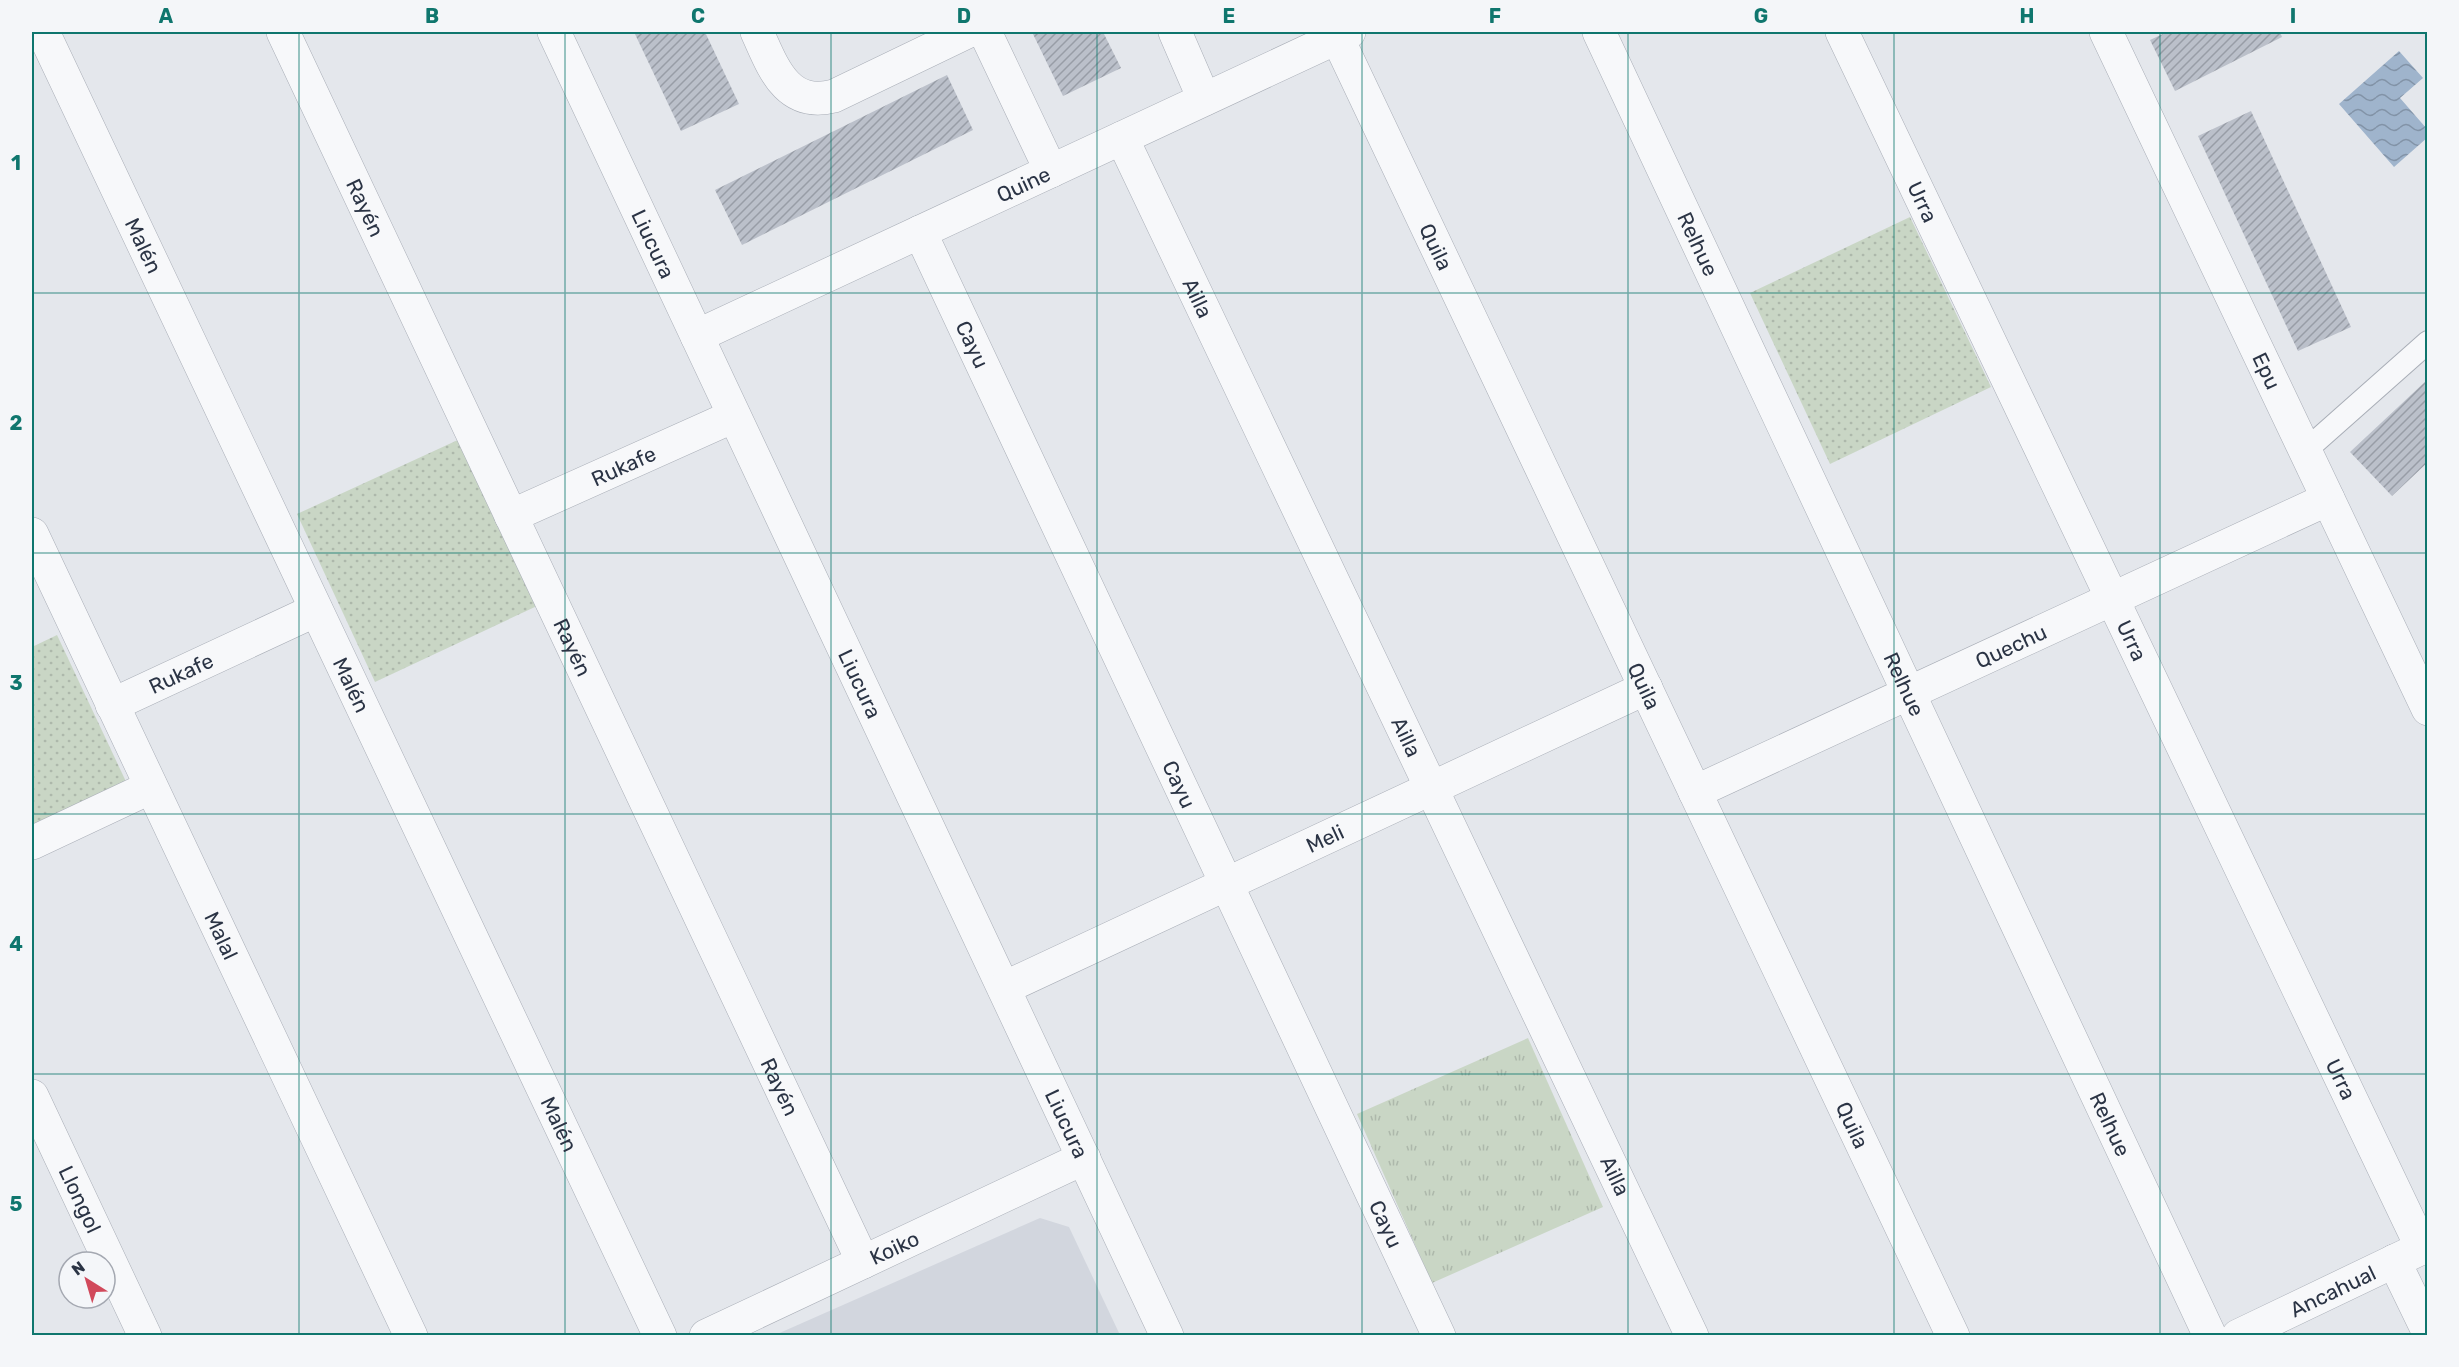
<svg xmlns="http://www.w3.org/2000/svg" width="2459" height="1367" font-family="Rubik,sans-serif">
<defs>
<pattern id="grass-dots" width="8" height="8" patternUnits="userSpaceOnUse" patternTransform="scale(1.5)"><rect width="8" height="8" fill="#c9d6c5"/><path d="M2 2h.1M6 6h.1" fill="none" stroke="#adb8ab" stroke-width="1.8" stroke-linecap="round"/></pattern>
<pattern id="park-tufts" width="24" height="20" patternUnits="userSpaceOnUse" patternTransform="scale(1.5)"><rect width="24" height="20" fill="#c9d6c5"/><path d="M3 7l-1-3M5 7V3M7 7l1-3M15 17l-1-3M17 17v-4M19 17l1-3" fill="none" stroke="#adb8ab"/></pattern>
<pattern id="water-waves" width="16" height="10" patternUnits="userSpaceOnUse" patternTransform="scale(1.5)"><rect width="16" height="10" fill="#9fb4cc"/><path d="M0 5q4-4 8 0t8 0" fill="none" stroke="#8293a7"/></pattern>
<pattern id="building-hatch" width="6" height="6" patternUnits="userSpaceOnUse" patternTransform="scale(1.5)"><rect width="6" height="6" fill="#bbc0ca"/><path d="M-1 1l2-2M0 6l6-6M5 7l2-2" fill="none" stroke="#989da6"/></pattern>
</defs>
<rect width="100%" height="100%" fill="#e4e7ec"/>
<path fill="#d2d6de" d="M1040,1218L1069,1227L1120,1335H775Z"/>
<g fill="url(#grass-dots)">
<path d="M1910,217L1991,387L1830,464L1750,293Z"/>
<path d="M460,439L537,606L375,682L297,514Z"/>
<path d="M57,635L137,805L32,855V647Z"/>
</g>
<path fill="url(#park-tufts)" d="M1528,1038L1603,1207L1432,1283L1357,1114Z"/>
<path fill="url(#water-waves)" d="M2399,51L2423,78L2400,98L2427,129L2428,137L2394,167L2339,104Z"/>
<g fill="url(#building-hatch)">
<path d="M634,32H705L739,104L681,131Z"/>
<path d="M1032,32H1103L1121,68L1063,96Z"/>
<path d="M2167,32H2280L2282,37L2175,91L2150,40Z"/>
<path d="M947,75L973,130L742,245L715,190Z"/>
<path d="M2251,111L2351,327L2298,351L2198,136Z"/>
<path d="M2428,379V462L2392,496L2350,452Z"/>
</g>
<g fill="none" stroke-linecap="round" stroke-linejoin="round">
<g stroke="#a9aeb7" stroke-width="24">
<path id="lane" d="M2305,451L2428,342"/>
</g>
<g stroke="#a9aeb7" stroke-width="34">
<g id="street">
<path id="s1" d="M43,32L660,1336"/>
<path id="s2" d="M283,32L863,1262"/>
<path id="s3" d="M554,32L1167,1336"/>
<path d="M757,32C773,67 786,108 834,96L967,32"/>
<path d="M985,32L1051,171"/>
<path d="M1175,32L1204,99"/>
<path id="s4" d="M1599,32L2210,1336"/>
<path id="s5" d="M1842,32L2422,1248"/>
<path id="s6" d="M2106,32L2428,709"/>
<path id="s7" d="M1337,37L1953,1336"/>
<path id="s8" d="M1122,138L1692,1336"/>
<path id="s9" d="M920,232L1439,1336"/>
<path id="s10" d="M697,336L1349,32"/>
<path id="s11" d="M511,516L734,416"/>
<path id="s12" d="M32,534L411,1336"/>
<path id="s13" d="M112,705L316,610"/>
<path id="s14" d="M1695,792L2328,499"/>
<path d="M32,843L151,787"/>
<path id="s15" d="M1004,988L1646,688"/>
<path id="s16" d="M32,1096L145,1336"/>
<path d="M2394,1261L2428,1331"/>
<path id="s17" d="M706,1336L1084,1158"/>
<path id="s18" d="M2238,1336L2428,1245"/>
</g>
</g>
<use href="#lane" stroke="#f7f8fa" stroke-width="22"/>
<use href="#street" stroke="#f7f8fa" stroke-width="33"/>
</g>
<path fill="none" stroke="#0f766e" stroke-width="1.5" stroke-opacity="0.55" d="M299,32V1336M565,32V1336M831,32V1336M1097,32V1336M1362,32V1336M1628,32V1336M1894,32V1336M2160,32V1336M32,293H2428M32,553H2428M32,814H2428M32,1074H2428"/>
<g text-anchor="middle" dominant-baseline="central" stroke-width="6" stroke-linejoin="round" paint-order="stroke">
<g font-size="21" fill="#2b3445" stroke="#f4f6f9">
<text stroke="none"><textPath href="#s10" startOffset="360">Quine</textPath></text>
<text stroke="none"><textPath href="#s5" startOffset="188">Urra</textPath></text>
<text stroke="none"><textPath href="#s2" startOffset="194">Rayén</textPath></text>
<text stroke="none"><textPath href="#s4" startOffset="234">Relhue</textPath></text>
<text stroke="none"><textPath href="#s1" startOffset="236">Malén</textPath></text>
<text stroke="none"><textPath href="#s3" startOffset="234">Liucura</textPath></text>
<text stroke="none"><textPath href="#s7" startOffset="232">Quila</textPath></text>
<text stroke="none"><textPath href="#s8" startOffset="177">Ailla</textPath></text>
<text stroke="none"><textPath href="#s9" startOffset="124">Cayu</textPath></text>
<text stroke="none"><textPath href="#s6" startOffset="375">Epu</textPath></text>
<text stroke="none"><textPath href="#s11" startOffset="123">Rukafe</textPath></text>
<text stroke="none"><textPath href="#s5" startOffset="674">Urra</textPath></text>
<text stroke="none"><textPath href="#s14" startOffset="348">Quechu</textPath></text>
<text stroke="none"><textPath href="#s2" startOffset="680">Rayén</textPath></text>
<text stroke="none"><textPath href="#s13" startOffset="76">Rukafe</textPath></text>
<text stroke="none"><textPath href="#s1" startOffset="722">Malén</textPath></text>
<text stroke="none"><textPath href="#s3" startOffset="720">Liucura</textPath></text>
<text stroke="none"><textPath href="#s4" startOffset="720">Relhue</textPath></text>
<text stroke="none"><textPath href="#s7" startOffset="718">Quila</textPath></text>
<text stroke="none"><textPath href="#s8" startOffset="663">Ailla</textPath></text>
<text stroke="none"><textPath href="#s9" startOffset="610">Cayu</textPath></text>
<text stroke="none"><textPath href="#s15" startOffset="354">Meli</textPath></text>
<text stroke="none"><textPath href="#s12" startOffset="444">Malal</textPath></text>
<text stroke="none"><textPath href="#s5" startOffset="1160">Urra</textPath></text>
<text stroke="none"><textPath href="#s2" startOffset="1166">Rayén</textPath></text>
<text stroke="none"><textPath href="#s1" startOffset="1208">Malén</textPath></text>
<text stroke="none"><textPath href="#s3" startOffset="1206">Liucura</textPath></text>
<text stroke="none"><textPath href="#s4" startOffset="1206">Relhue</textPath></text>
<text stroke="none"><textPath href="#s7" startOffset="1204">Quila</textPath></text>
<text stroke="none"><textPath href="#s8" startOffset="1149">Ailla</textPath></text>
<text stroke="none"><textPath href="#s16" startOffset="114">Llongol</textPath></text>
<text stroke="none"><textPath href="#s9" startOffset="1096">Cayu</textPath></text>
<text stroke="none"><textPath href="#s17" startOffset="208">Koiko</textPath></text>
<text stroke="none"><textPath href="#s18" startOffset="105">Ancahual</textPath></text>
</g>
</g>
<rect width="2459" height="1367" fill="none" stroke="#f4f6f9" stroke-width="66"/>
<g transform="translate(87 1280) rotate(323)"><circle r="28" fill="#f4f6f9" stroke="#a4a8b1" stroke-width="1.5"/>
<path d="M0-4.5L10 22L0 15L-10 22Z" fill="#d1495b"/>
<text y="-9" font-size="16" font-weight="bold" text-anchor="middle" fill="#2b3445">N</text>
</g>
<rect x="33" y="33" width="2393" height="1301" fill="none" stroke="#0f766e" stroke-width="2"/>
<g font-size="20" text-anchor="middle" font-weight="bold" fill="#0f766e">
<text x="166" y="23">A</text>
<text x="432" y="23">B</text>
<text x="698" y="23">C</text>
<text x="964" y="23">D</text>
<text x="1229" y="23">E</text>
<text x="1495" y="23">F</text>
<text x="1761" y="23">G</text>
<text x="2027" y="23">H</text>
<text x="2293" y="23">I</text>
<text x="16" y="170">1</text>
<text x="16" y="430">2</text>
<text x="16" y="690">3</text>
<text x="16" y="951">4</text>
<text x="16" y="1211">5</text>
</g>
</svg>
